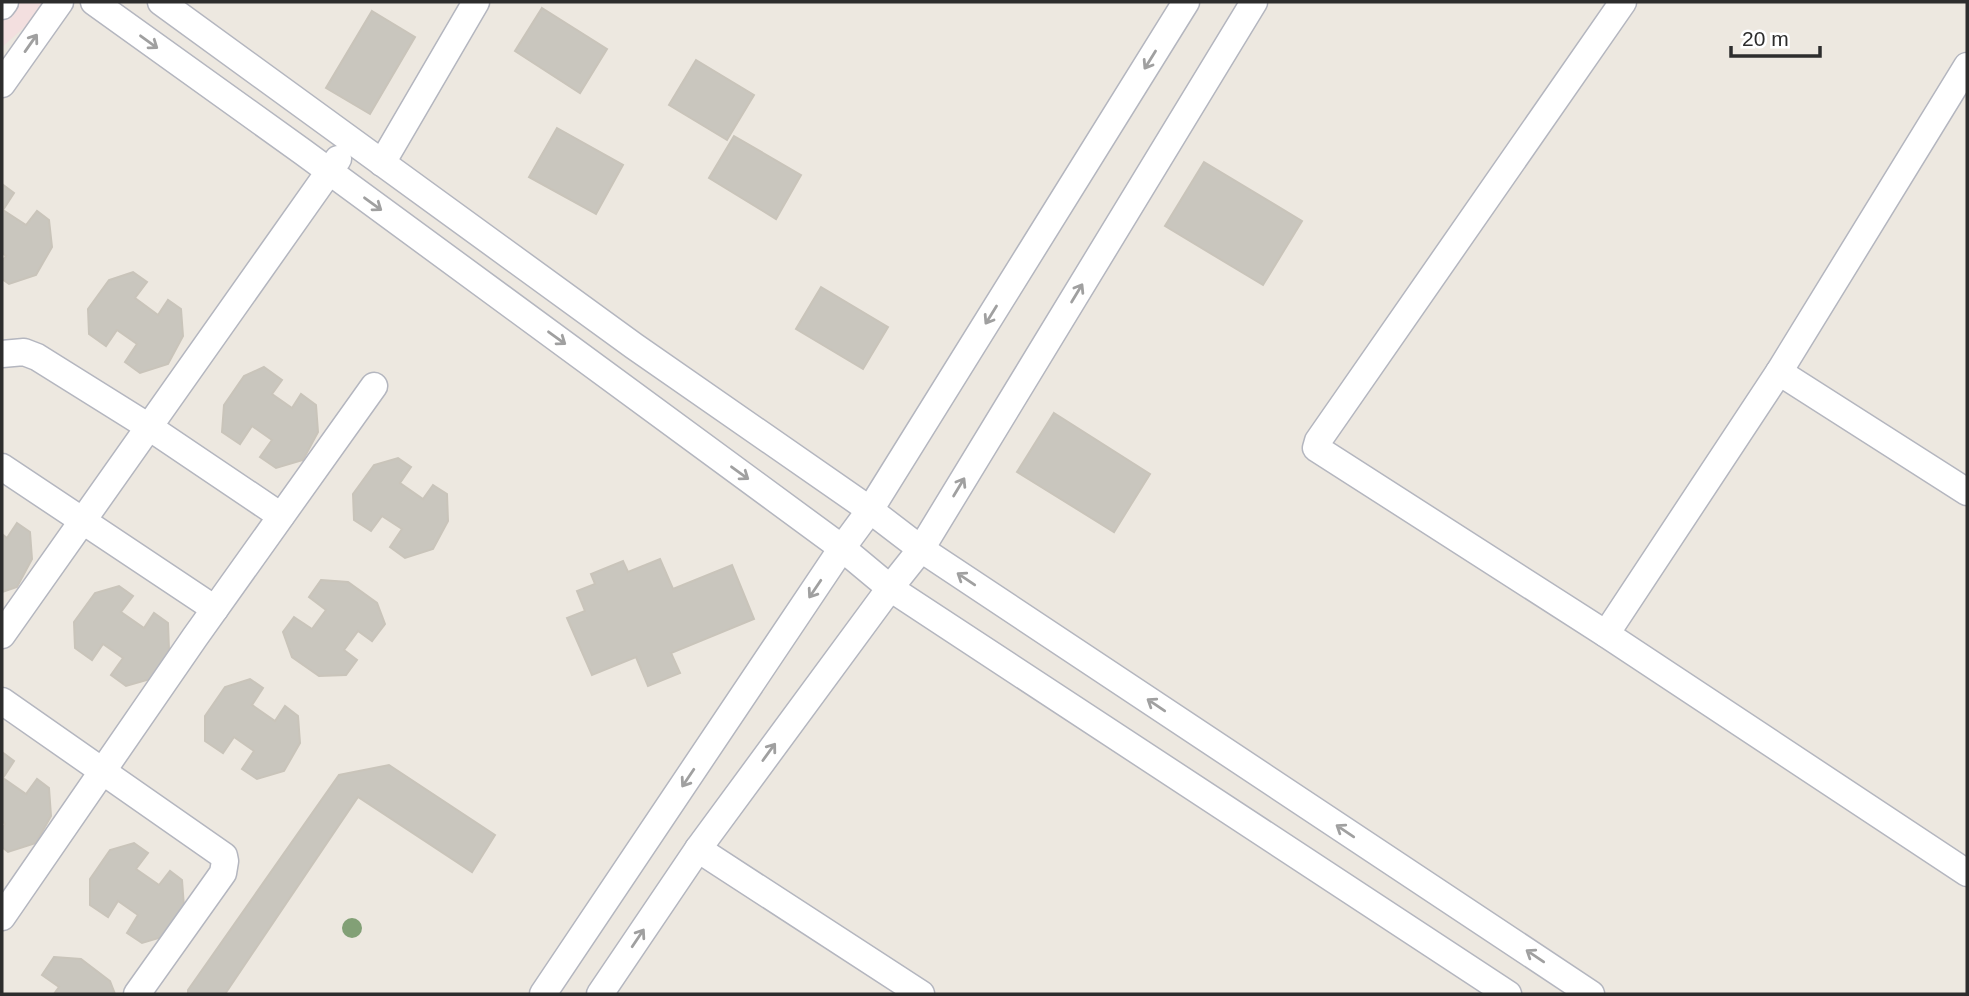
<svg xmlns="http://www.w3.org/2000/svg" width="1969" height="996" font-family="Arial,sans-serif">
<rect width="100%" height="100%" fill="#ede8e0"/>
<path fill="#f3dfdf" d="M2,2H53L2,47Z"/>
<g fill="#c9c6be" stroke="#c9c4ba" stroke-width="2">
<path d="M542,8L607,49L580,93L515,51Z"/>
<path d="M372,11L415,37L370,114L326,88Z"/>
<path d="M696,60L754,95L727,140L669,105Z"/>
<path d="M557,128L623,165L596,214L529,177Z"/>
<path d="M734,136L801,175L776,219L709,178Z"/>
<path d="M1204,162L1302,221L1263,285L1165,226Z"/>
<path d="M2,184L14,193L3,210L26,225L37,211L49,220L52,247L36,275L9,284L2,279V261L6,256L2,253Z"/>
<path d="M133,272L147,282L135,298L158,315L168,300L181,309L183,336L168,364L140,373L125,362L137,344L117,330L106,346L89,334L88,309L109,280Z"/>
<path d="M821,287L888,327L863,369L796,329Z"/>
<path d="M264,367L282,380L272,394L292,408L301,394L316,405L318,432L303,460L276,468L260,457L272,440L252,426L240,444L222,432L224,405L244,376Z"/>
<path d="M1054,413L1150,474L1114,532L1017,472Z"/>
<path d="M398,458L411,467L400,483L423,499L433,485L447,494L448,521L433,549L405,558L390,547L402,529L382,516L371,531L354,520L353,494L374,465Z"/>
<path d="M17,523L30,532L32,559L17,587L2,592V534L7,538Z"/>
<path d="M660,559L673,589L732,565L754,619L671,653L680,673L648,686L636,657L592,675L567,618L585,611L577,591L595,584L591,574L623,561L628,572Z"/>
<path d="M321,580L348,582L377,603L385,624L372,641L358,631L344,650L357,660L346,675L319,676L292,657L283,632L294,617L312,629L326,610L309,597Z"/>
<path d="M119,586L133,596L121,612L144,628L154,613L168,623L169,650L154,678L126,686L111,675L123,658L103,644L92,660L75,648L74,622L95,593Z"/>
<path d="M250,679L263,688L252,705L275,721L285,706L298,716L300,743L284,771L257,779L242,769L254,751L234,737L223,753L205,741V716L225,687Z"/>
<path d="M2,752L14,761L3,778L26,794L37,779L49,788L51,816L36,843L8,852L2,847V829L5,824L2,821Z"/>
<path d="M389,765L495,835L472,872L358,797L225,994H188V990L339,775Z"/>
<path d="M134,843L148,853L136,869L159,885L170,871L182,880L184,907L169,935L142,943L127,933L138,915L118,901L108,917L90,905V879L110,850Z"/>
<path d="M54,957L81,959L110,981L115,994H54L59,987L42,975Z"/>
</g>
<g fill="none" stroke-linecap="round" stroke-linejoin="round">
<g stroke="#b4b6bf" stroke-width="29">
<g id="minor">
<path d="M94,2L303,152L842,548L890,588L1508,994"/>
<path d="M161,2L634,346L870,510L921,549L1591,994"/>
<path d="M1623,2L1318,441L1316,448L1606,634L1967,873"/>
<path d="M2,6L5,2"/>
<path d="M2,84L60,2"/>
<path d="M382,163L476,2"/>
<path d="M2,354L24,352L37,357L149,427L281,516"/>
<path d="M1779,372L1967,492"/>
<path d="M2,467L215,609"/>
<path d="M1606,634L1779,372L1967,66"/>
<path d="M2,635L338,159"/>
<path d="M2,701L224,856L225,861L223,873L137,994"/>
<path d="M698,849L921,994"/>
<path d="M2,917L195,637L374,386"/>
<path d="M543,994L842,548L870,510L1186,2"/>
<path d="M600,994L698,849L890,588L921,549L1254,2"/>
</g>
</g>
<use href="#minor" stroke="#fff" stroke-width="26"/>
</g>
<circle fill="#82a076" cx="352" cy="928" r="10"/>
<defs><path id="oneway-shaft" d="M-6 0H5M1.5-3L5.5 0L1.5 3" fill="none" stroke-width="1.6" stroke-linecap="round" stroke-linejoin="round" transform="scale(1.75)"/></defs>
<g stroke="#a0a0a0">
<use href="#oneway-shaft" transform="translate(149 42) rotate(36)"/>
<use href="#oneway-shaft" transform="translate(31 43) rotate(-55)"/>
<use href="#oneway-shaft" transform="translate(1150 60) rotate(122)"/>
<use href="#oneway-shaft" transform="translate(373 204) rotate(36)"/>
<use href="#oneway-shaft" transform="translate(1077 293) rotate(-59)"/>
<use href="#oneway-shaft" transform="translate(991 315) rotate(122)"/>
<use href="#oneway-shaft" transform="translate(557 338) rotate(36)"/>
<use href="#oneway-shaft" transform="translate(740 473) rotate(36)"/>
<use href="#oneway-shaft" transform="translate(959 487) rotate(-59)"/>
<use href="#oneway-shaft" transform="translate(966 579) rotate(-146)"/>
<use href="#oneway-shaft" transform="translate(815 589) rotate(124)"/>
<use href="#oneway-shaft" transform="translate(1156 705) rotate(-146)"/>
<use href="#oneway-shaft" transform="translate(769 752) rotate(-54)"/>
<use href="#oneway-shaft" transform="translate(688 778) rotate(124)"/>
<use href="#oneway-shaft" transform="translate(1345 831) rotate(-146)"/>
<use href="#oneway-shaft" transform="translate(638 938) rotate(-56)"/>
<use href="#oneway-shaft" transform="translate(1535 956) rotate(-146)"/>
</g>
<rect width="1969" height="996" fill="none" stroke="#2d2d2d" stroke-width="7"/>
<path d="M1731 46v10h89v-10" fill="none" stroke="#2d2d2d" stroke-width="3.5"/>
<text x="1742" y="46" font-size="21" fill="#2d2d2d" stroke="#ffffff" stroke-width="5" paint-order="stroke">20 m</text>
</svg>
